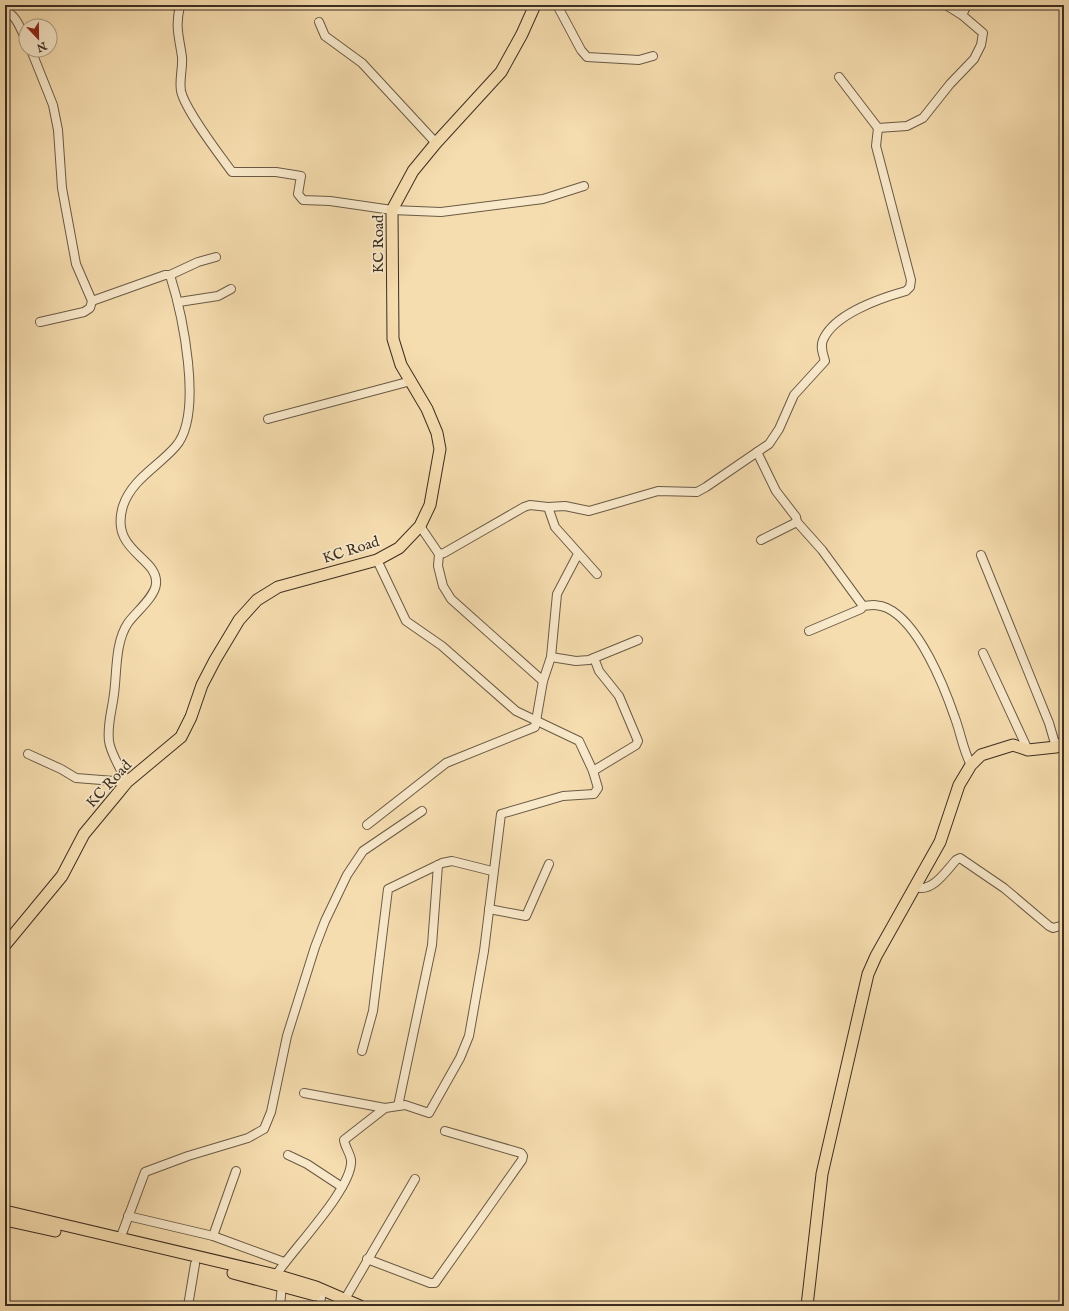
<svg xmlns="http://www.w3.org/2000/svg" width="1069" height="1311" font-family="'IM FELL English',serif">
<rect width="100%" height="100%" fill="#f6ddaf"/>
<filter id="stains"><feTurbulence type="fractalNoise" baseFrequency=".005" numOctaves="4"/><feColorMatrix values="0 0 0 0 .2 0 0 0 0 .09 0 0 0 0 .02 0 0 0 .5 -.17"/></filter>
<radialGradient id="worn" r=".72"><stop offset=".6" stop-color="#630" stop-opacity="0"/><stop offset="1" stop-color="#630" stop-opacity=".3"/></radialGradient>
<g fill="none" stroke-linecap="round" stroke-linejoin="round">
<g stroke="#6a5a45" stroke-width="10">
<g id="minor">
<path d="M178,5L177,7L180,6C175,27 179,36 182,57C183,68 179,79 181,91C185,110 219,154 232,172H276L301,176L298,194L303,200L330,201L392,210L441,212L543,199L584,186"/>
<path d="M557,5L581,50L587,57L639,60L653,56"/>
<path d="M946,5L962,15"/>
<path d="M5,11C16,14 21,30 26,40"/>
<path d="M319,22L325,36L362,63L436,143"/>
<path d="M31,50L53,105L58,130L62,188L76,264L92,301L90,308L84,312L40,322"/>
<path d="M878,128L907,126L923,118L950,84L974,59L981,45L983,33L962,15L967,5"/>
<path d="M92,301L165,275H170L198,262L216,257"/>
<path d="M179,302L218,296L231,289"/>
<path d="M268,419L411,381"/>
<path d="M757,452L776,491L796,517L797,522L822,550L863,606"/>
<path d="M548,507L565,506L589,511L658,491L697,492L706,487L769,444L779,429L794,395L825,361C823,354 820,347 823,340C834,314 881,298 906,291L910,287L911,280L876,146L878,128L839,77"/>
<path d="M420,526L439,554L438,566L443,586L451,599L543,681"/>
<path d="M761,540L797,522"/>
<path d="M439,554L444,553L524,507L530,505L548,507L555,527L597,574"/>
<path d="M981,555L1049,723L1056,747"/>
<path d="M809,631L861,609L863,606C872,605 879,604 887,608C919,623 944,686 955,718C961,734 963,750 971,765"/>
<path d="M983,653L1028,750"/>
<path d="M551,657L576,661L589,660L638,640"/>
<path d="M28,754L61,769L76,778L127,782C122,772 110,752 109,741C107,724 112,711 114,694C117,672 115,642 128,623C135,613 155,597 156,584C159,557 109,552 123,506C132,479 159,466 176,446C204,413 182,313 170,275"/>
<path d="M593,771L636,745L638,741L619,696L599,671L594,658"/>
<path d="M367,825L446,763L535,727L543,681L551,657L557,594L578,554"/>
<path d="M916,887C932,893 946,871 956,860L960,858L1004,888L1049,926L1053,928L1064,925"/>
<path d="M489,909L526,916L549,864"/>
<path d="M362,1051L373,1011L388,889L442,863L452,861L492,871"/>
<path d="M304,1093L385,1108"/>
<path d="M398,1106L432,945L438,865"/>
<path d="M288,1155L307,1164L342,1187"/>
<path d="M128,1216L213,1236L236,1171"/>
<path d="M213,1236L284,1262"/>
<path d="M120,1239L145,1172L188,1156L248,1138L264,1129L271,1112L287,1036L315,947L325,921L347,875L363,851L422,811"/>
<path d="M367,1259L430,1283H435L522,1160L523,1156L521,1153L445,1131"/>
<path d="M276,1275C292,1250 354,1187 351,1160C350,1153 345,1147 344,1140L385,1108L405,1105L429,1113L460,1058L469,1036L484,951L501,814L563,796L594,794L598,788L593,771L579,741L516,711L442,646L406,621L377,560"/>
<path d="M345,1299L415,1179"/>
<path d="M188,1306L195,1264"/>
<path d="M280,1306L282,1285"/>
<path d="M320,1306L321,1297"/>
</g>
</g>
<g stroke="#3c2e22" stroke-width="13">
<g id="major">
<path d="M5,945L62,876L84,834L118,793L127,782L181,737L191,717L202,685L215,660L239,620L257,600L278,587L377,560L399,548L420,526L430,505L440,449L437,433L427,409L401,365L393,339L392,210L413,171L436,143L501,72L522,34L535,5"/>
<path d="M5,1211L276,1275L316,1287L360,1306"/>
<path d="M5,1220L55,1231"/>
<path d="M233,1273L315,1295"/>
<path d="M807,1306L822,1174L868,974L876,956L940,842L959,785L971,765L981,755L1013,745L1028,750L1056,747L1064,742"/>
</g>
</g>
<use href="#minor" stroke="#f9e9cb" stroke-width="8"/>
<use href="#major" stroke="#f6ddaf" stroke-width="11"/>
</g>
<g text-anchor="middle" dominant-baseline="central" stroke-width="3.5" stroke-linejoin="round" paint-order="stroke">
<g font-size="15" fill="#3c2e22" stroke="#f9e9cb">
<text transform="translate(378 244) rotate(-90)">KC Road</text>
<text transform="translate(351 550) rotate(-18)">KC Road</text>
<text transform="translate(109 784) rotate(-47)">KC Road</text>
</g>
</g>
<rect width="1069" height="1311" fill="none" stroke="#f6ddaf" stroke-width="20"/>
<rect x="6" y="6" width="1057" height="1299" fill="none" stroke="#3c2e22" stroke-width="2"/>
<rect x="10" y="10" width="1049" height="1291" fill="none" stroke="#3c2e22"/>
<g transform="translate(38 38) rotate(158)"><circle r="19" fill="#f9e9cb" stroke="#ad9e87"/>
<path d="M0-3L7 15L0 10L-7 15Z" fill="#8f2418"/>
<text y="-6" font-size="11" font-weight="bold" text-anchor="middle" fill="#3c2e22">N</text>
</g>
<rect width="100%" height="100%" filter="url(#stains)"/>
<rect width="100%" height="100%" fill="url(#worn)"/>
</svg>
